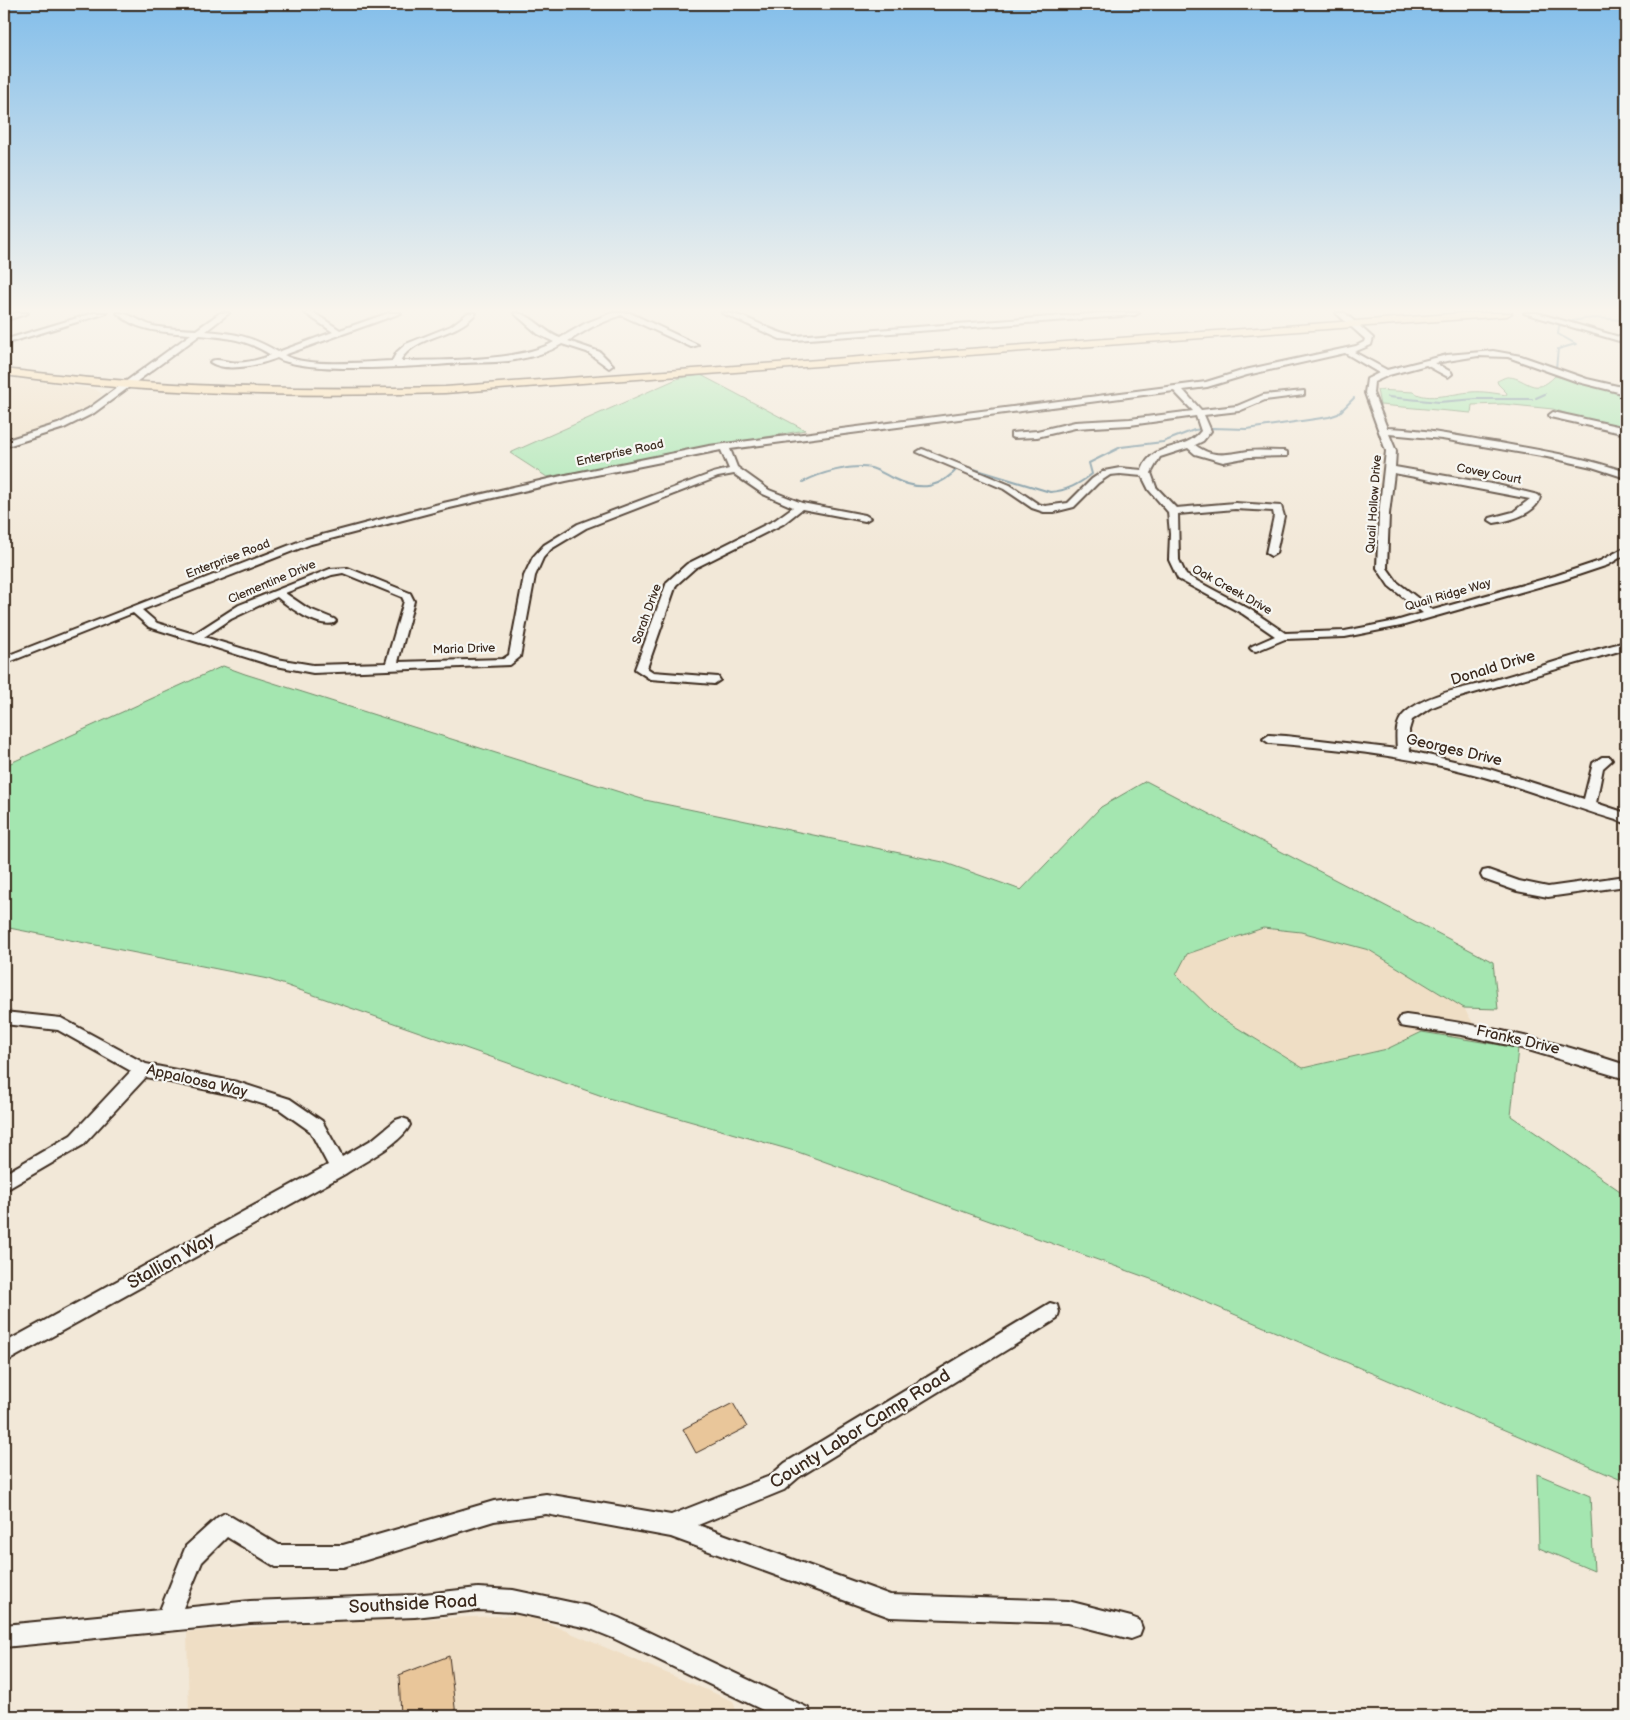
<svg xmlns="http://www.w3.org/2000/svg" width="1630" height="1720" font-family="'Balsamiq Sans',sans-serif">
<rect width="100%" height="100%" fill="#f2e8d8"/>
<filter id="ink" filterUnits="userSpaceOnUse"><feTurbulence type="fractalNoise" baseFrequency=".02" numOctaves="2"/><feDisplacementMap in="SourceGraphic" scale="10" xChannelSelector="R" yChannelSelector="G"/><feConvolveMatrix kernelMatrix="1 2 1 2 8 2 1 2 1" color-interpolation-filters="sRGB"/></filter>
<g filter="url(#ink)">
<g fill="#efdec5">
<path d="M4,377L95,389L102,394L93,404L47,427L4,440Z"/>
<path d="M1260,929L1301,932L1369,950L1464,1008L1485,1043L1422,1032L1387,1049L1303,1068L1218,1016L1176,975L1187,954Z"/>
<path d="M528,1615L733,1701L738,1716H189L187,1632L326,1622Z"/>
</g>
<g fill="#a4e6b0" stroke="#708867">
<path d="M701,375L805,430L547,477L510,453L679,378Z"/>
<path d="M1555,376L1626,394V423L1621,427L1570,415L1553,409L1503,404L1472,405L1471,413L1380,405L1377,390L1414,392C1427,402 1455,393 1471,392C1482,391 1494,393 1506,395L1507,393L1498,384L1497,381C1500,380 1506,376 1509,377C1527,378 1534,398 1555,376Z"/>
<path d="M223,666L245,674L645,800L943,862L1021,890L1101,807L1146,781L1493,962L1498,1009L1464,1008L1369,950L1301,932L1263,928L1187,954L1176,975L1218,1016L1303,1068L1387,1049L1422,1032L1518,1048L1511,1116L1626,1195V1482L1159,1282L798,1152L608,1098L268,979L4,927V766Z"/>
<path d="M1537,1474L1590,1496L1594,1571L1539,1548Z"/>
</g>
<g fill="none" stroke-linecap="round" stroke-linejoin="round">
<g stroke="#6c8c9a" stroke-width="2">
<path d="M1556,368L1558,349L1576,344L1558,334L1559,326C1581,316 1603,317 1626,321"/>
<path d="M1388,397L1439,402L1476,399H1532"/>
<path d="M1536,398L1545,394"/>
<path d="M803,482C819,473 852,464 871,468C878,470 886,475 892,478C921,492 940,489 961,465L1050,492C1067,491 1079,484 1092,474L1089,463L1121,447L1163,442L1194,430L1212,428L1247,429L1329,417L1338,414L1354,398"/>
</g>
</g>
<g fill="#e9c69a" stroke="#3b2a1e">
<path d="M733,1403L747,1427L696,1453L683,1429Z"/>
<path d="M449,1656L456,1716H401L399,1675Z"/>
</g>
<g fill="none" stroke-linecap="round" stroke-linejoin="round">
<g stroke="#3b2a1e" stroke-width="4">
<g id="minor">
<path d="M16,313H28L4,321V317Z"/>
<path d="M94,313H107L4,344V340Z"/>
<path d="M117,313C130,313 140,322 153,326C167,329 182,329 196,330L220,313H229L206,331C235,333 253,337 278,352L333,332L305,313H314L340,330L389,313H401L284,355C306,368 365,362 392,361L397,352L406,344L451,326L468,313H476C456,338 416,334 400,361C442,360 519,362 554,342L538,334L514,313C532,313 543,332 560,338L586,323L612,313H630L698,345L691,347L621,315L592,327L568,341L600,352L613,365L609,368L587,352L562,344C547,353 532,357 515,360C498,363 480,362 462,363C424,366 307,375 277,358C260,365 226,373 210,362C215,358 223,361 230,362C244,364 259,360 271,355C245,339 230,338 200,335L94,413L64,428L4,447V441L58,424L88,409L191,334C165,332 137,332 117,313Z"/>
<path d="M722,313C748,313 769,333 795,336L1103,313H1139L1135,315L795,340L780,339Z"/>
<path d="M1336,313H1345L1373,338L1371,345L1354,352L1387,370L1447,355L1493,351L1521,356L1587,379L1626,388V394L1578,382L1508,357L1478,356L1435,363L1451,372L1452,374L1448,377L1426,365L1389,375L1374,382L1373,393L1387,428C1425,429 1462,437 1500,443C1543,451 1585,457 1626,472V478L1592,467L1547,457L1442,439L1389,434L1396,451L1395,467L1497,485L1538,495L1540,497C1537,514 1508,521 1494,523L1489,520L1490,518L1513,512L1530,499L1394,473L1389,514L1387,568L1397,582L1433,610L1555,576L1600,561L1626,547V554L1608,565L1563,580L1401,626L1345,637L1285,639L1256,651L1252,650L1250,648L1252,646L1275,636L1243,614L1178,579L1169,560L1170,534L1168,512L1149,490L1142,476L1120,474L1110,475L1098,483L1074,507L1054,512H1044L1032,508L1004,489L917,452L922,449L925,450L1010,485L1038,504L1045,506L1068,503L1092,479L1104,471L1120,468L1142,470C1154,440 1184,453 1201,431L1196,416L1130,425L1075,428L1037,437L1014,438L1011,437V433L1037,431L1075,422L1130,419L1193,411L1174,391L730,449L737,467L769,490L802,503L865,515L870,518L865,521L802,509L783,524L695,568L676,585L647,668L653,672L718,677L720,680L714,684L650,679L635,669L667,582L687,564L775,520L793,507L763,494L734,474L718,477L586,528L551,549L543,558L535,576L520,657L510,665L313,673L271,665L149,627L133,613L4,664V657L303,540L439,504L566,475L709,446L1206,382L1245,370L1356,346L1364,342L1365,339ZM1345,353L1379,373L1367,379L1365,393L1386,451L1379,514L1377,568L1389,586L1423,613L1396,621L1345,631L1285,633L1251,610L1186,575L1179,560L1178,514L1235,509L1273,511L1274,516L1266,553L1271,556L1276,553L1284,516L1281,506L1235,503L1176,508L1156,487L1151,473L1160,457L1188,448L1195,454L1223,462L1249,457L1287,456V452L1284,451C1272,451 1260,450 1248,451C1228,454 1214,459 1195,445L1203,441L1211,431L1204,415L1239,411L1265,400L1304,395V391L1263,395L1237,406L1201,410L1183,390L1207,387L1247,375ZM721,450L729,469L713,473L578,524L544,545L533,557L524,576L509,655L503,659L398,662L414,601L410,593L348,568L330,569L239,605L194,634L157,623L142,610L311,544L441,510L566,481ZM343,573L402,597L404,601L386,663L313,665L277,659L204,637L231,619L277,597C289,607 317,628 334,623L336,621L334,619L307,608L285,593L332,575Z"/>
<path d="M1524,313H1537L1626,339V343Z"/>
<path d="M1553,412L1626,428V434L1550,417L1549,415Z"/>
<path d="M1626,642V649L1453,699L1430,708L1412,720L1409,730L1410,751L1489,769L1584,799L1593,763L1602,757H1610L1612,760L1603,768L1596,803L1626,813V823C1571,807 1518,785 1462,771C1399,755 1334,748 1269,743L1263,739L1269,735L1286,736L1397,749C1396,736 1395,722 1405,713C1429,692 1468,688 1498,679C1540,667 1583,652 1626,642Z"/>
<path d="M1488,870L1519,881L1548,887L1626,876V886L1548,897L1517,891L1483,879L1481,875L1483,871Z"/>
<path d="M4,1012L61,1018L146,1064L237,1082L290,1099L322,1121L342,1157L373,1139L396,1120L402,1118L408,1120L410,1125C401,1144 363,1162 345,1174L4,1363V1343L328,1165L310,1131L279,1109L237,1096L146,1077L83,1145L4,1191V1174L71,1135L131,1071L58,1030L4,1024Z"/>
<path d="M1406,1015C1482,1024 1554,1041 1626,1065V1079L1518,1047L1462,1035L1406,1027L1401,1026L1398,1021L1401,1016Z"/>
<path d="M1050,1303L1057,1305L1059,1312L1057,1319L799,1477L784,1490L698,1525L890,1595L1068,1601L1131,1617L1139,1620L1142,1628L1139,1636L1131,1639L1068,1623L890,1617L671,1537L546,1514L494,1521L343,1567H276L227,1537L202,1562L183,1608L250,1601L415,1595L478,1588L513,1590L588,1606L619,1618L808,1708L811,1716H775L613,1638L588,1628L513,1612L478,1610L415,1617L250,1623L4,1647V1625L160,1610L186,1546L218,1517L225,1513L279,1545H343L494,1501L546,1494L671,1515L770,1476L785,1463Z"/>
</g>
</g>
<g stroke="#3b2a1e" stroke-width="3">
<path id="major" d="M1465,313H1512L1507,316L445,393C297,397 150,395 4,375V369C151,387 297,391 445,387Z"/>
</g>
<use href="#minor" fill="#f6f6f2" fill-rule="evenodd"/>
<use href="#major" fill="#fbddab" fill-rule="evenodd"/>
</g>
</g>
<linearGradient id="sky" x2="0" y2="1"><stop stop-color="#83beea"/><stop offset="0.56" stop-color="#f9f5ed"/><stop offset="1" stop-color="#f9f5ed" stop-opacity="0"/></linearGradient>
<rect width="1630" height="554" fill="url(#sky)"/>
<g text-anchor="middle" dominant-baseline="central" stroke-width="4.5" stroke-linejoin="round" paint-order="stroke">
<g font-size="12" fill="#3b2a1e" stroke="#f6f6f2">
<text transform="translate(620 453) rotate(-12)">Enterprise Road</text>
<text transform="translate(1489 474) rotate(11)">Covey Court</text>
<text transform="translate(1374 504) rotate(-86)">Quail Hollow Drive</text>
<text transform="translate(228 559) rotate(-21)">Enterprise Road</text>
<text transform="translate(272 582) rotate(-23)">Clementine Drive</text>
<text transform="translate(1232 590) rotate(29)">Oak Creek Drive</text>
<text transform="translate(1448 595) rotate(-16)">Quail Ridge Way</text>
<text transform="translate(647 614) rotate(-70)">Sarah Drive</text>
<text transform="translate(464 649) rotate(-2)">Maria Drive</text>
</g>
<g font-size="15" fill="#3b2a1e" stroke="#f6f6f2">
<text transform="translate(1493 668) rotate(-17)">Donald Drive</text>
<text transform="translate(1454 750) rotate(13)">Georges Drive</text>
<text transform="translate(1518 1040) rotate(13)">Franks Drive</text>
<text transform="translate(197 1081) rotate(13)">Appaloosa Way</text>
</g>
<g font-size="18" fill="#3b2a1e" stroke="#f6f6f2">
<text transform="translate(171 1261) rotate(-29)">Stallion Way</text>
<text transform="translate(860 1429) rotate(-32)">County Labor Camp Road</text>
<text transform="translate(413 1604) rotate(-3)">Southside Road</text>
</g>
</g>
<rect width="1630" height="1720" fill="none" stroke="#f6f6f2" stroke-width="20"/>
<rect x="10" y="10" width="1610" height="1700" fill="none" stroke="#3b2a1e" stroke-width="2" filter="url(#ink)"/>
</svg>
